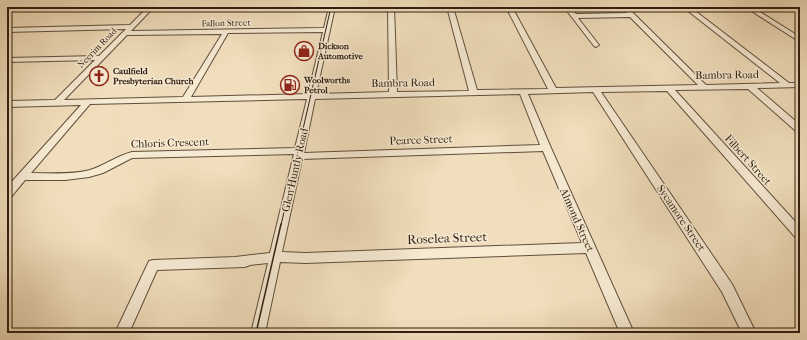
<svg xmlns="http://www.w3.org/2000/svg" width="807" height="340" font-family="'IM FELL French Canon',serif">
<rect width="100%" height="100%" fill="#f1debc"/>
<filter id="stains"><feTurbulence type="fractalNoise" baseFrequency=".005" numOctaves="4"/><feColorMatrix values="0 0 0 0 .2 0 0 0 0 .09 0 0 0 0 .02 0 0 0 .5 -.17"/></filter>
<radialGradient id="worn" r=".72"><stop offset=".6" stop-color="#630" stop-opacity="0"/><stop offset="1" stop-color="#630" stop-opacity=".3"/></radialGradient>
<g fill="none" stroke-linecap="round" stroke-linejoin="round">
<g stroke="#604e3c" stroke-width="2">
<g id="minor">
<path d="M148,7H154L131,31L324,28L329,7H335L316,94L389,92L388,7H394L397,92L469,91L447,7H453L477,90L548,89L506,7H512L556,88L698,85L630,17L578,18L599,45L596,47L594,46L564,7H570L576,14L627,13L621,7H627L706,85L780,83L683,7H690L789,83H800V87L757,88L800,125V133L797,132L748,89L675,90L800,227V240L796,238L667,91L601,92L732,284L756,333H742L722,292L593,92L528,94L551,148L634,333H620L586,253L305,263L280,262L265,333H251L268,263L250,265L245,267L157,270L129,333H115L149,261L153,260L235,257L270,253L294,154L132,158L103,173L89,177L65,180H25L11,197L7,198V187L81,105L7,107V101L55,100L95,60L7,62V58L99,56L126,29L7,32V28L130,25ZM323,32L308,94L191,97L228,33ZM222,34L183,97L64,100L127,35ZM520,94L540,145L304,153L315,99ZM307,99L295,148L132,152C116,156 104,166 90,170C71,175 50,173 31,173L90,104ZM543,151L582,243L305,253L282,252L302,159Z"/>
<path d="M745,7H752L800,37V42Z"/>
</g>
</g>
<use href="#minor" fill="#f6ead3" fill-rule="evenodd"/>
<path stroke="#2f1e11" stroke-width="1" d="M281,225L331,7"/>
<path stroke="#2f1e11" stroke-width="1.5" d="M256,333L281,224"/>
</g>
<defs>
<g id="shop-ring" transform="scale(1)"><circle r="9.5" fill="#f6ead3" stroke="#8f2418" stroke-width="1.5"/><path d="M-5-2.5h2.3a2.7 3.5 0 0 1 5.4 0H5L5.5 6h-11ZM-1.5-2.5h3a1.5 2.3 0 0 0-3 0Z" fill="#8f2418"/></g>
<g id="church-ring" transform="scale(1)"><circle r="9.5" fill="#f6ead3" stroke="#8f2418" stroke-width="1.5"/><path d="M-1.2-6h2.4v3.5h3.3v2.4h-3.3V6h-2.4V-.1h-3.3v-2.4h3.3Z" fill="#8f2418"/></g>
<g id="fuel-ring" transform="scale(1)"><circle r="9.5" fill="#f6ead3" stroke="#8f2418" stroke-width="1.5"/><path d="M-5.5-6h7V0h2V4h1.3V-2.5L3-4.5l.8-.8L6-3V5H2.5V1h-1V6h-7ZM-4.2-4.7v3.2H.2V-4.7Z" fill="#8f2418"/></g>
</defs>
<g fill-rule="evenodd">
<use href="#shop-ring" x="304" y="51"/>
<use href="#church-ring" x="99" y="76"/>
<use href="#fuel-ring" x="290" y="85"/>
</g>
<g text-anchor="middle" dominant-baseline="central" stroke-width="3" stroke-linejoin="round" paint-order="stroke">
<g font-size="9" fill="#2f1e11" stroke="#f6ead3">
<text transform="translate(226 23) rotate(-1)">Fallon Street</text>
<text transform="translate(97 48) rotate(-46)">Neerim Road</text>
</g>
<g font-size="9" font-weight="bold" fill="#2f1e11" stroke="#f6ead3" text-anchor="start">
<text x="318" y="46">Dickson<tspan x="318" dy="10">Automotive</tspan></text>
<text x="113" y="71">Caulfield<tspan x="113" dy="10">Presbyterian Church</tspan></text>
<text x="304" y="80">Woolworths<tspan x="304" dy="10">Petrol</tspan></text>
</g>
<g font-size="11" fill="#2f1e11" stroke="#f6ead3">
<text transform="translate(727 75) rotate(-1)">Bambra Road</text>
<text transform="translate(403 83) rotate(-1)">Bambra Road</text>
<text transform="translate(421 140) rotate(-2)">Pearce Street</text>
<text transform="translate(170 143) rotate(-2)">Chloris Crescent</text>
<text transform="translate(748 160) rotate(48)">Filbert Street</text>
<text transform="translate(295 170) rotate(-77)">Glen Huntly Road</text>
<text transform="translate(681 218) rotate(56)">Sycamore Street</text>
<text transform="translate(577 220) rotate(66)">Almond Street</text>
</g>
<g font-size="13" fill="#2f1e11" stroke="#f6ead3">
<text transform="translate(447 238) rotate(-2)">Roselea Street</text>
</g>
</g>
<rect width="807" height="340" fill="none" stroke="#f1debc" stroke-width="24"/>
<rect x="8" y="8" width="791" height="324" fill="none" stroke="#2f1e11" stroke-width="2"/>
<rect x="12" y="12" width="783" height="316" fill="none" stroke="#2f1e11"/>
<rect width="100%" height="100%" filter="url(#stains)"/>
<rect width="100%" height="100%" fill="url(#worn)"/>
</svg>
